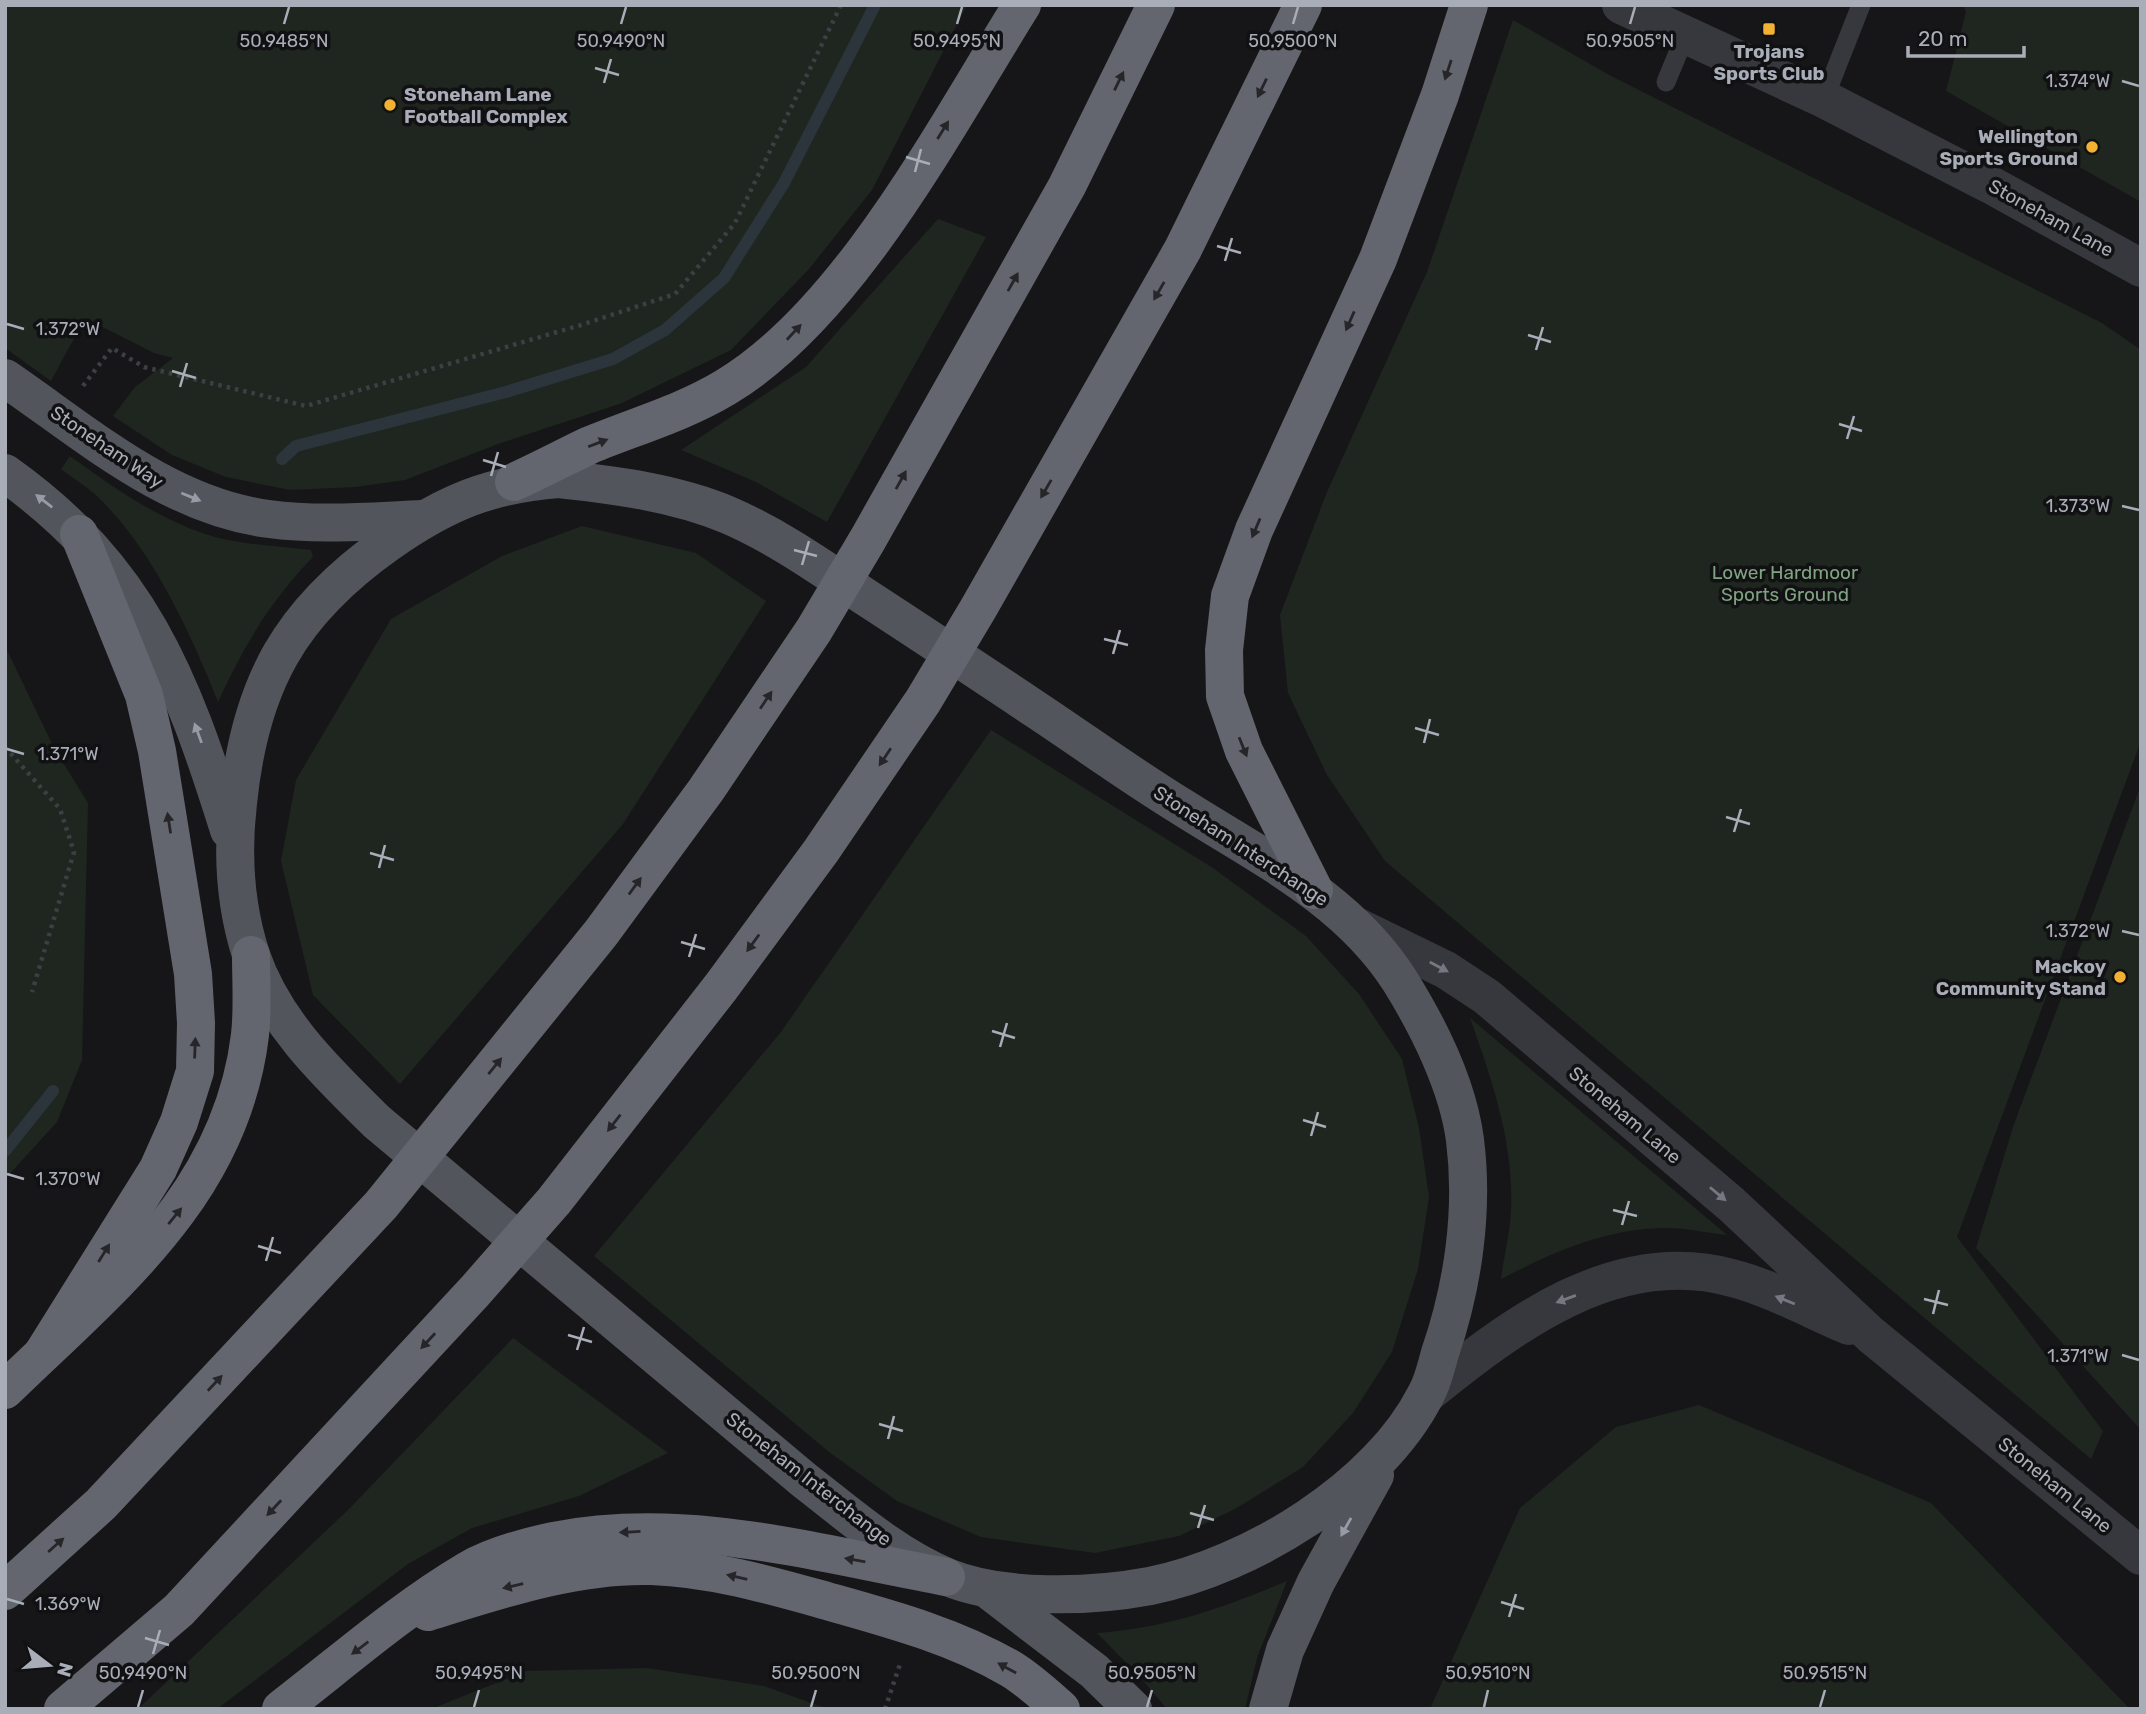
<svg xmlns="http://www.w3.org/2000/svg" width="2146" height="1714" font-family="Rubik,sans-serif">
<rect width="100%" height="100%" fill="#161618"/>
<g fill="#1e261f">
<path d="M5,5H967L872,190L809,269L731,350L622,403L498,444L405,480L356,487L290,490L226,477L172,455L113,416L135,387L173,358L154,353L85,318L51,381L5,348Z"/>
<path d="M1963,5H2141V202L1946,91L1966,12Z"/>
<path d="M1513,20L1611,76L2102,323L2141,350V741L1957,1237L2103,1431L2091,1459L1385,861L1327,775L1288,693L1280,615L1327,492L1427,272Z"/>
<path d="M938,219L986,237L827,522L756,482L681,450L806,367Z"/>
<path d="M70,456C116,489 160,521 215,537C245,545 280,546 311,550L313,557C271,600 243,647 218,702C191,634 155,555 103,502C91,489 74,479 61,469Z"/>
<path d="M582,526L696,553L766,601L623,824L400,1084L313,995L281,861L296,780L391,619L502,556Z"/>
<path d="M5,646L54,748L88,803L82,1060L57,1122L5,1179Z"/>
<path d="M991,730L1213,868L1306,936L1359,994L1402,1059L1419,1128L1429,1197L1418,1269L1392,1352L1353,1413L1303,1467L1235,1509L1179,1536L1095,1553L981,1537L897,1501L829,1452L594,1256L781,1032Z"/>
<path d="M2141,785V1430L1976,1248L2014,1124Z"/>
<path d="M1470,1018L1727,1235C1707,1233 1686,1228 1667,1228C1607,1228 1553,1252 1501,1279C1504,1256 1510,1233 1511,1210C1514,1143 1492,1080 1470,1018Z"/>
<path d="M513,1338L668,1453L579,1496L472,1528L408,1564L217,1709H138L349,1509Z"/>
<path d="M1699,1405L1931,1503L2130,1709H1430L1520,1508L1616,1427Z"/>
<path d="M1287,1581L1257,1658L1245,1709H1167L1141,1678L1097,1633C1170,1627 1220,1609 1287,1581Z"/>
<path d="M647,1668L764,1686L828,1709H431L526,1671Z"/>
</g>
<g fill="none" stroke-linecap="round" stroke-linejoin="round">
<g stroke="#2c353c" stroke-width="12">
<path d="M282,459L296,446L506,392L613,359L665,330L724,278L784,183L875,5"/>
<path d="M5,1151L53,1091"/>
</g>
<g stroke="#3d3f44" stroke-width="4.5" stroke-dasharray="3.5 5" stroke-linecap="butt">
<path d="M83,386L112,348L144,367L306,406L581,325L675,294L735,223L841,5"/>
<path d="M5,747L60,809L74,852L32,992"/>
<path d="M885,1709L900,1664"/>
</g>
<g stroke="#37383d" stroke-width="19">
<path d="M1666,82L1685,36"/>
<path d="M1824,99L1861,5"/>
</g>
<g stroke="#37383d" stroke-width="38">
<path d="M1621,5L1824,99L1991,185L2141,268"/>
<path d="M1356,926L1446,970L1487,997L1731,1204L1871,1335L2141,1556"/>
<path d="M1427,1394C1511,1326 1615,1246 1732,1278C1771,1288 1811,1310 1849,1326"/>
</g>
<g stroke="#53555c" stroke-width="38">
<path d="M5,378C87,434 168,506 269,519C319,526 373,521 423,519"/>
<path d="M5,473C140,569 181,677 229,830"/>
<path d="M559,479C615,485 676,493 728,515C777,536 822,568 867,598C924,635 981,673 1038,711C1086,743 1133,777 1182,807C1261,857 1349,900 1400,981C1428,1026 1458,1086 1465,1140C1474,1211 1463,1286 1440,1353C1436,1367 1433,1382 1426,1394C1379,1488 1250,1566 1150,1586C1091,1597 1003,1600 947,1577C894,1555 848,1514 804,1480L377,1122C327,1073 274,1023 251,955C235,905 232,854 238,803C250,684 290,612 388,543C445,503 490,484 559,479Z"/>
<path d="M987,1589L1094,1671L1133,1709"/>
<path d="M1268,1709L1285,1650L1316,1582L1375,1475"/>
</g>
<g stroke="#63666e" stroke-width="38">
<path d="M514,482C540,470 565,457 590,445C636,426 683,413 726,387C849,313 946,126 1022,5"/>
<path d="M1314,890L1244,751L1225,696L1224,650L1230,596L1254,530L1378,259L1440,95L1469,5"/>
<path d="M43,1353L158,1169L179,1122L195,1071L196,1023L193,974L157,751L144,695L79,534"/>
<path d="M5,1390C112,1286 231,1194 250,1035C253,1009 251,982 251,955"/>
<path d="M5,1591L101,1504L381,1205L601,933L706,790L814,630L868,539L1067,186L1156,5"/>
<path d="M428,1612C499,1590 575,1564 651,1566C711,1568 770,1585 827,1601C891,1619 954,1636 1011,1669C1029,1680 1046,1696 1061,1709"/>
<path d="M63,1709L179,1610L475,1291L554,1201L721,987L821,851L923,701L978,609L1183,249L1303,5"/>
<path d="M281,1709C342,1662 402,1609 468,1570C494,1555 525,1547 553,1541C686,1515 815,1553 946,1577"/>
</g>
</g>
<defs><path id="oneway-solid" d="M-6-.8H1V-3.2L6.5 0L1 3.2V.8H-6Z" transform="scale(1.75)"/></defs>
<g fill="#26262a">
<use href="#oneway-solid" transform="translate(1448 70) rotate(108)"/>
<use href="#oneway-solid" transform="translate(1119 81) rotate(-64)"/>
<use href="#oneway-solid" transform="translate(1262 88) rotate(116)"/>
<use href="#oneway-solid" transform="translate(943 130) rotate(-58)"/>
<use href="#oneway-solid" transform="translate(1013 282) rotate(-61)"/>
<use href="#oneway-solid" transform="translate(1159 291) rotate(120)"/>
<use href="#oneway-solid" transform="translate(1350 321) rotate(114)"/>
<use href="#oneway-solid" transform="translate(794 332) rotate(-47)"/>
<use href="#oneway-solid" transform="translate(598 443) rotate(-21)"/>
<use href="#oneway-solid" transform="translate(901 480) rotate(-61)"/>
<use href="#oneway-solid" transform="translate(1046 489) rotate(120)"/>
<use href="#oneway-solid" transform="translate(1256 528) rotate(113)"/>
<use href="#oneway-solid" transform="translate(766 700) rotate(-56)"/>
<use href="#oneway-solid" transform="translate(1243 747) rotate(68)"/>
<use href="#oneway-solid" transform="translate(885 757) rotate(124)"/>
<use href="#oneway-solid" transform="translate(169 823) rotate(-99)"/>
<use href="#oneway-solid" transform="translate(635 886) rotate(-54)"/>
<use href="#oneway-solid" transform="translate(753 943) rotate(126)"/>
<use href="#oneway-solid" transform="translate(195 1048) rotate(-88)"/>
<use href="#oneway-solid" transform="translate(495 1066) rotate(-51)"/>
<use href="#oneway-solid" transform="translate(614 1123) rotate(128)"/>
<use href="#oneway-solid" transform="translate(175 1216) rotate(-51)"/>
<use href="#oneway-solid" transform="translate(104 1253) rotate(-58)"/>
<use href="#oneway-solid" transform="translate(428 1341) rotate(133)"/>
<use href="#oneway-solid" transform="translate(215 1383) rotate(-47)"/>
<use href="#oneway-solid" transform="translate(274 1508) rotate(133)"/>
<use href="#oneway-solid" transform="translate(630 1532) rotate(177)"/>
<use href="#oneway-solid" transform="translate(56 1545) rotate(-42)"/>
<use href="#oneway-solid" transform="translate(855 1560) rotate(-170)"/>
<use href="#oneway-solid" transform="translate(737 1577) rotate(-167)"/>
<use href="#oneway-solid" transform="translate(513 1586) rotate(167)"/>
<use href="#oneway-solid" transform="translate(360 1648) rotate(143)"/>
<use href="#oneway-solid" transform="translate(1007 1668) rotate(-151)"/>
</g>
<g fill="#979ba6">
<use href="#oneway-solid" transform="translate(191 497) rotate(22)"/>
<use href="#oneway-solid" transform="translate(44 501) rotate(-142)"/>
<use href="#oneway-solid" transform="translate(198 733) rotate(-110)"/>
<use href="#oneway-solid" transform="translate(1346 1527) rotate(119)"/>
</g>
<g fill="#757881">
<use href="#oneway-solid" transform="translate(1439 967) rotate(28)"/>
<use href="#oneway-solid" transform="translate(1718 1194) rotate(40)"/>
<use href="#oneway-solid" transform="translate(1566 1299) rotate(160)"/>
<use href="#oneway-solid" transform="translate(1785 1300) rotate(-158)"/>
</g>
<path fill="none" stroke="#a8adb8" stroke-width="2.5" d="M284,24L289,7M621,24L626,7M957,24L962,7M1293,24L1298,7M1630,24L1635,7M595,68L619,75M2122,81L2139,86M604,83L611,59M906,157L930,164M915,172L921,149M1217,246L1241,253M1225,261L1232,238M7,324L24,329M1528,335L1551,342M1536,350L1543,327M172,371L196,378M180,387L187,363M1839,424L1862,431M1847,439L1854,416M483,460L506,467M491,476L498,452M2122,506L2139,510M794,550L817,556M802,565L809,541M1104,639L1128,645M1113,654L1120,630M1415,728L1439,735M1424,743L1430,719M7,749L24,754M1726,817L1750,824M1734,832L1741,809M370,853L394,860M379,868L385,845M2122,931L2139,935M681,942L705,949M689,957L696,934M992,1031L1015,1038M1000,1047L1007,1023M1303,1120L1326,1127M1311,1136L1318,1112M7,1174L24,1179M1613,1210L1637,1216M1622,1225L1629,1201M258,1246L281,1253M266,1261L273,1237M1924,1299L1948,1305M1933,1314L1939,1290M568,1335L592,1342M577,1350L584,1327M2122,1355L2139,1360M879,1424L903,1431M888,1439L894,1416M1190,1513L1214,1520M1198,1528L1205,1505M7,1599L24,1604M1501,1602L1524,1609M1509,1617L1516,1594M145,1638L169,1645M153,1654L160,1630M138,1707L143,1690M474,1707L479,1690M811,1707L816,1690M1147,1707L1152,1690M1484,1707L1488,1690M1820,1707L1825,1690"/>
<g fill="#f2b134" stroke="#111113" stroke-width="2.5">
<rect x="1762" y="22" width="14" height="14" rx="3.5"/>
<circle cx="390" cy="105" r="7"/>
<circle cx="2092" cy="147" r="7"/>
<circle cx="2120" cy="977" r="7"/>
</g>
<g text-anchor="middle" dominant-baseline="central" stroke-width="7" stroke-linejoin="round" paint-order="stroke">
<g font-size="19" font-weight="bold" fill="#a8adb8" stroke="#111113" text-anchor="end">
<text x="1769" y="51" text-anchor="middle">Trojans<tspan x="1769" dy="22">Sports Club</tspan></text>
<text x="404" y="94" text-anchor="start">Stoneham Lane<tspan x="404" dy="22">Football Complex</tspan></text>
<text x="2078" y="136">Wellington<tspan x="2078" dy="22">Sports Ground</tspan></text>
<text x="2106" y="966">Mackoy<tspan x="2106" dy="22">Community Stand</tspan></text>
</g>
<g font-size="19" fill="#a8adb8" stroke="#111113">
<text transform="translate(2051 218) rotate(29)">Stoneham Lane</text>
<text transform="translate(107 447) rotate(34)">Stoneham Way</text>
<text transform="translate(1241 846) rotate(33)">Stoneham Interchange</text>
<text transform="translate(1625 1115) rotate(40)">Stoneham Lane</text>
<text transform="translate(809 1479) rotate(38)">Stoneham Interchange</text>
<text transform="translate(2055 1485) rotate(39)">Stoneham Lane</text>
</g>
<g font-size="19" fill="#7fa381" stroke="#111113">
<text x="1785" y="572">Lower Hardmoor<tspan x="1785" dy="22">Sports Ground</tspan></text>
</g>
</g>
<g font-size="18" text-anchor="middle" fill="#a8adb8" stroke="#111113" stroke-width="7" stroke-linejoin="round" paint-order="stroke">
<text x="284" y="47">50.9485°N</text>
<text x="621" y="47">50.9490°N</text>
<text x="957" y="47">50.9495°N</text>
<text x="1293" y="47">50.9500°N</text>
<text x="1630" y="47">50.9505°N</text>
<text x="2078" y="87">1.374°W</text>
<text x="68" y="335">1.372°W</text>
<text x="2078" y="512">1.373°W</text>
<text x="68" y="760">1.371°W</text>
<text x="2078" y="937">1.372°W</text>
<text x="68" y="1185">1.370°W</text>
<text x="2078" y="1362">1.371°W</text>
<text x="68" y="1610">1.369°W</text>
<text x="143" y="1679">50.9490°N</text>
<text x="479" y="1679">50.9495°N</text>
<text x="816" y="1679">50.9500°N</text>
<text x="1152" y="1679">50.9505°N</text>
<text x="1488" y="1679">50.9510°N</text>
<text x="1825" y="1679">50.9515°N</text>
</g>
<rect width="2146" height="1714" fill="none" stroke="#a8adb8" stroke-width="14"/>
<g transform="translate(49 1665) rotate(106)" stroke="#111113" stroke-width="5" paint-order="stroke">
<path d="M0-5L12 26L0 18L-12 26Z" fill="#a8adb8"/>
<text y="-10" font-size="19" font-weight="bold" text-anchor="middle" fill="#a8adb8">N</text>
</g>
<path d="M1908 46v10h116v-10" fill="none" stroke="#a8adb8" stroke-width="3.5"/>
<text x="1918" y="46" font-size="21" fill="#a8adb8" stroke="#111113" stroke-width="5" paint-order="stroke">20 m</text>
</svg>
